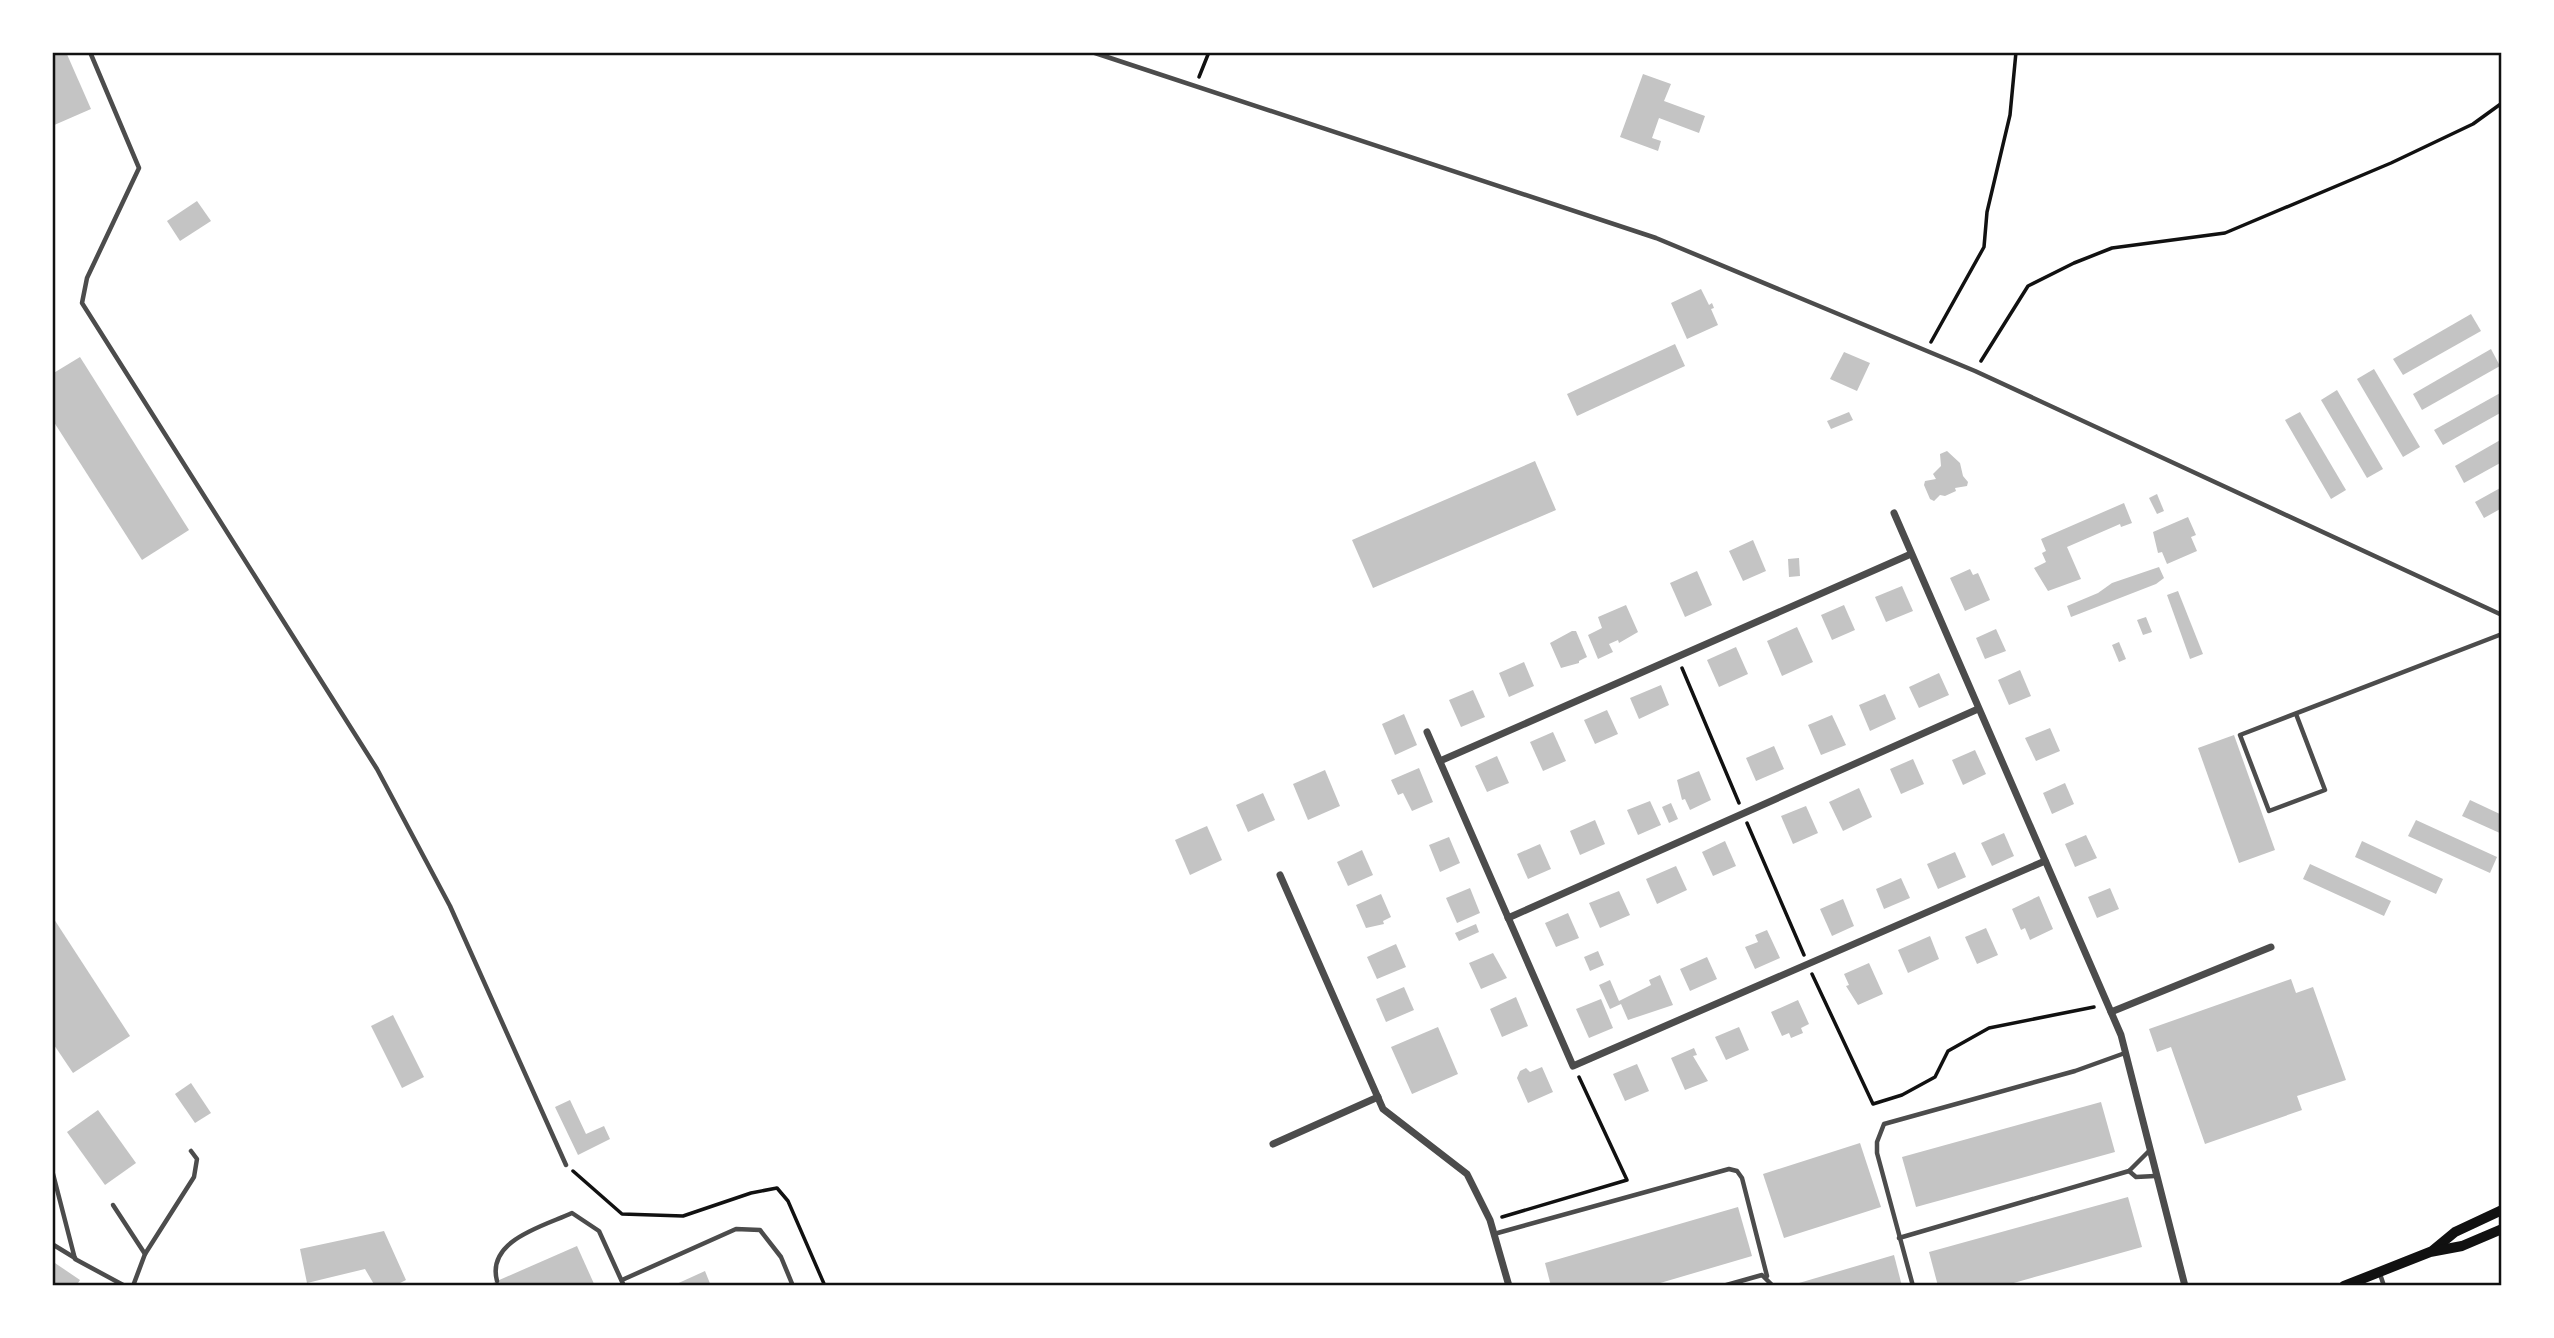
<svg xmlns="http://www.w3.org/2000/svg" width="2554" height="1338" font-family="Lato,sans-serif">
<rect width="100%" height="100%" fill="#fff"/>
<g fill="#c4c4c4">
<path d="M52,52H66L91,109L52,126Z"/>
<path d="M1643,74L1671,84L1664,101L1705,116L1699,133L1659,118L1652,138L1661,141L1658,151L1620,137Z"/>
<path d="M197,201L211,221L180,241L167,221Z"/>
<path d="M1701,289L1709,305L1712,303L1714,308L1711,309L1718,325L1687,339L1671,303Z"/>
<path d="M2471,314L2481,331L2403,375L2393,359Z"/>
<path d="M1675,344L1685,366L1577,416L1567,394Z"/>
<path d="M2491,349L2500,366L2422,410L2413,394Z"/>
<path d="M1844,352L1870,363L1857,391L1830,379Z"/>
<path d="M80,357L189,530L142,560L52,419V374Z"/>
<path d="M2374,369L2420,447L2403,457L2357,379Z"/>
<path d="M2337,390L2383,469L2367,478L2321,400Z"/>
<path d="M2502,392V412L2443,445L2434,430Z"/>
<path d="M1849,412L1853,420L1831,429L1827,421Z"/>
<path d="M2300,412L2346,490L2331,499L2285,420Z"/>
<path d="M2502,439V462L2464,483L2455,466Z"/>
<path d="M1947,451L1960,463L1963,476L1968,482L1967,486L1955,488L1956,491L1945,496L1940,495L1934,501L1930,499L1924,485L1925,481L1936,479L1933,474L1941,466L1940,454Z"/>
<path d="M1535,461L1556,510L1373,588L1352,540Z"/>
<path d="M2502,487V508L2484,518L2475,502Z"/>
<path d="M2157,494L2164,511L2157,514L2149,498Z"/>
<path d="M2124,503L2132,523L2121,527L2120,524L2067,547L2081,579L2048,591L2034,568L2046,562L2042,553L2046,551L2041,539Z"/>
<path d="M2188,517L2196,535L2191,537L2197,551L2167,564L2162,552L2158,553L2153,532Z"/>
<path d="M1753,540L1766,571L1743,581L1729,551Z"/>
<path d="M1799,558L1800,576L1789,577L1788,559Z"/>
<path d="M2159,567L2164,578L2156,584L2071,617L2067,606L2098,593L2112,583Z"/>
<path d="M1970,569L1973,575L1978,573L1990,600L1965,611L1950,578Z"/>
<path d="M1697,571L1712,605L1685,617L1670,583Z"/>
<path d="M1902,586L1913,611L1886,622L1875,597Z"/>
<path d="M2178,591L2203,654L2190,659L2167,595Z"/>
<path d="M1626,605L1638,632L1619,643L1618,640L1609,644L1613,652L1598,659L1588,635L1602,628L1598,617Z"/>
<path d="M1844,605L1855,630L1832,640L1821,615Z"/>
<path d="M2146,617L2152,632L2143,635L2137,620Z"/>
<path d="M1797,627L1813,662L1782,676L1767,641Z"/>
<path d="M1996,629L2006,651L1985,659L1976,638Z"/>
<path d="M1572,631H1576L1587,657L1579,661V663L1561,668L1550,643Z"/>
<path d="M2119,642L2126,659L2119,662L2112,645Z"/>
<path d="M1736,647L1748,674L1719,687L1707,660Z"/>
<path d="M1524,662L1534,686L1509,697L1499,673Z"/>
<path d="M2020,670L2031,696L2009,705L1998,680Z"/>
<path d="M1939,673L1949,695L1919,708L1909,687Z"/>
<path d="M1661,685L1669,705L1639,719L1630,698Z"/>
<path d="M1473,690L1485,717L1461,727L1449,700Z"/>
<path d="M1885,694L1896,719L1870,731L1859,705Z"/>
<path d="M1607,710L1618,734L1595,744L1584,720Z"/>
<path d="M1404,714L1417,745L1395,755L1382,724Z"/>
<path d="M1832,715L1846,745L1821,755L1808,725Z"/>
<path d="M2050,728L2060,751L2036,761L2025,738Z"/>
<path d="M1553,732L1566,761L1543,771L1530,742Z"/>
<path d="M2234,735L2275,850L2239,863L2198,748Z"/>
<path d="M1774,746L1784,769L1756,781L1746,758Z"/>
<path d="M1975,750L1986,774L1963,785L1952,760Z"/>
<path d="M1497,756L1509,783L1487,792L1475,766Z"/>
<path d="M1913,759L1924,784L1901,794L1890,769Z"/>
<path d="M1419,768L1433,802L1412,811L1403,793L1398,795L1391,780Z"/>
<path d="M1325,770L1340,806L1308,820L1293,784Z"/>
<path d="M1699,771L1711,800L1690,810L1685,799L1682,800L1677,780Z"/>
<path d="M2065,783L2074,804L2052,814L2043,793Z"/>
<path d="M1859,788L1872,817L1843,831L1829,802Z"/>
<path d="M1263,793L1275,820L1248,832L1236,805Z"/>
<path d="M2470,800L2502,815V834L2462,816Z"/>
<path d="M1650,801L1661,825L1638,835L1627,810Z"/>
<path d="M1671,803L1678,819L1669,823L1662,807Z"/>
<path d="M1806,806L1818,833L1793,844L1781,816Z"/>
<path d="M1595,820L1605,844L1580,855L1570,831Z"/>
<path d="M2416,820L2497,857L2490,873L2408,836Z"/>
<path d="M1207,826L1222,860L1190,875L1175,840Z"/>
<path d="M2004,833L2014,856L1992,866L1981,843Z"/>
<path d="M2086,835L2097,858L2075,867L2065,844Z"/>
<path d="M1449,837L1460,863L1440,872L1429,845Z"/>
<path d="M1725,841L1736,866L1713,876L1702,852Z"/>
<path d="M2362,841L2443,879L2436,894L2355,857Z"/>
<path d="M1540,844L1551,869L1528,879L1517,854Z"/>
<path d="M1362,850L1373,875L1348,886L1337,862Z"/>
<path d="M1955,852L1966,877L1938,889L1927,864Z"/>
<path d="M2310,864L2391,901L2384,916L2303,879Z"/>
<path d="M1676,866L1687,890L1657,904L1646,879Z"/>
<path d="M1901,878L1910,898L1884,909L1876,889Z"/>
<path d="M1470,888L1480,913L1457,923L1446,898Z"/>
<path d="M2110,888L2119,909L2097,918L2088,897Z"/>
<path d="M1619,891L1630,915L1600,928L1589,903Z"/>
<path d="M1381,894L1391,917L1383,921L1384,924L1366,928L1356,905Z"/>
<path d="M2039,896L2053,929L2030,940L2025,928L2021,930L2012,909Z"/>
<path d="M1843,899L1854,926L1832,936L1820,909Z"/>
<path d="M1568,913L1579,938L1556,947L1545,923Z"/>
<path d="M52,916L130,1036L73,1073L52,1042Z"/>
<path d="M1476,924L1479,932L1459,941L1455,933Z"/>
<path d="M1986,928L1998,955L1977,964L1965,937Z"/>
<path d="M1767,930L1780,958L1755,969L1745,947L1758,942L1755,935Z"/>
<path d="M1930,936L1939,959L1908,973L1898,950Z"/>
<path d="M1396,944L1406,967L1377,979L1367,957Z"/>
<path d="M1598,951L1604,965L1590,971L1584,957Z"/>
<path d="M1493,953L1507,978L1481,989L1469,963Z"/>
<path d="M1707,957L1717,979L1690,991L1680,969Z"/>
<path d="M1869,963L1883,994L1858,1005L1846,986L1849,985L1844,974Z"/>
<path d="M1660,975L1673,1005L1628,1020L1621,1004L1610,1009L1599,985L1610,980L1619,1001L1651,985L1649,980Z"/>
<path d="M2291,979L2296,993L2313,987L2346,1080L2297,1096L2302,1110L2205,1144L2171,1047L2157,1052L2149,1029Z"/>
<path d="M1404,987L1414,1010L1386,1022L1376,999Z"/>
<path d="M1516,997L1528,1026L1502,1037L1490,1009Z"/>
<path d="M1601,999L1613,1028L1589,1038L1576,1009Z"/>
<path d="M1798,1000L1809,1024L1801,1028L1803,1033L1791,1038L1789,1033L1782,1036L1771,1012Z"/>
<path d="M393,1015L424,1077L402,1088L371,1026Z"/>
<path d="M1438,1027L1458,1074L1412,1094L1391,1047Z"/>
<path d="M1739,1027L1749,1050L1726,1060L1715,1037Z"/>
<path d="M1694,1048L1697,1055L1693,1056L1708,1081L1685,1090L1671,1058Z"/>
<path d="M1637,1064L1649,1091L1625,1101L1613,1074Z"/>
<path d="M1542,1067L1553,1092L1528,1103L1517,1078L1520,1071L1526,1068L1530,1072Z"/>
<path d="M191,1083L211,1113L195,1123L175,1094Z"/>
<path d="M570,1100L586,1134L604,1126L610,1139L578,1155L555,1107Z"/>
<path d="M2101,1102L2115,1152L1916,1207L1902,1157Z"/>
<path d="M98,1110L136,1163L105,1185L67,1132Z"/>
<path d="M1860,1143L1881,1207L1784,1238L1763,1174Z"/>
<path d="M2128,1197L2142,1247L2003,1286H1938L1929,1252Z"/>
<path d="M1738,1207L1752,1256L1650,1286H1551L1545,1263Z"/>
<path d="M384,1231L406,1280L394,1286H375L365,1269L307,1283L300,1249Z"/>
<path d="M577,1246L595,1286H487L497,1281Z"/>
<path d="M1894,1255L1902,1286H1800L1799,1283Z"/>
<path d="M52,1261L80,1280L76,1286H52Z"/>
<path d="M705,1271L711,1286H672Z"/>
</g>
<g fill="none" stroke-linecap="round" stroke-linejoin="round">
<g stroke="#111" stroke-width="3.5">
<path d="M1199,77L1209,52"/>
<path d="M1931,342L1984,247L1987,212L2010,115L2016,52"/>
<path d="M1981,361L2028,286L2074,263L2112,248L2225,233L2391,163L2473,124L2502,103"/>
<path d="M1682,668L1739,803"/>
<path d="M1747,823L1804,955"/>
<path d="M1812,974L1873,1104L1902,1095L1935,1077L1948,1051L1989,1028L2094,1007"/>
<path d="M573,1171L622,1214L683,1216L751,1193L777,1188L788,1201L825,1286"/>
<path d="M1502,1217L1627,1180L1579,1077"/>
</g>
<g stroke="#4c4c4c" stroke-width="4.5">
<path d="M90,52L139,168L87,278L82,303L377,769L450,906L566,1165"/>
<path d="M1092,52L1656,238L1975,371L2502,615"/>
<path d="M2296,714L2325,790L2269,811L2240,735L2502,634"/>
<path d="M52,1170L75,1259L125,1286"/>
<path d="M2129,1171L2136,1177L2155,1176"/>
<path d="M113,1205L145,1254"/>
<path d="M1494,1234L1729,1169L1737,1171L1742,1178L1767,1276"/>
<path d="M1899,1238L2129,1171L2149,1151"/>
<path d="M52,1244L75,1258"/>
<path d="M2380,1274L2384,1286"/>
<path d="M622,1280L736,1229L760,1230L781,1257L793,1286"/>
<path d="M497,1281C486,1240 544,1226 572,1213L599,1231L624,1286"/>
<path d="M133,1286L145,1254L194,1177L197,1159L191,1151"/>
<path d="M1723,1286L1762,1275L1773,1286"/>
<path d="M1913,1286L1877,1153V1142L1884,1124L2075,1071L2125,1053"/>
</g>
<g stroke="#4c4c4c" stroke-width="7">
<path d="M1894,513L2121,1035L2185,1286"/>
<path d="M1427,732L1573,1066L2045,861"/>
<path d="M1440,761L1911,554"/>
<path d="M1280,875L1383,1109L1467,1174L1490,1220L1509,1286"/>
<path d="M1508,918L1978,709"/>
<path d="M2111,1012L2271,947"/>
<path d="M1273,1144L1378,1097"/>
</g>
<g stroke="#111" stroke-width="10">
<path d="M2432,1251L2455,1232L2502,1210"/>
<path d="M2344,1286L2430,1252L2462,1246L2502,1229"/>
</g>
</g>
<rect width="2554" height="1338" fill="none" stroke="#ffffff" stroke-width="108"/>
<rect x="54" y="54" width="2446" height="1230" fill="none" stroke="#111" stroke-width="2.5"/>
</svg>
